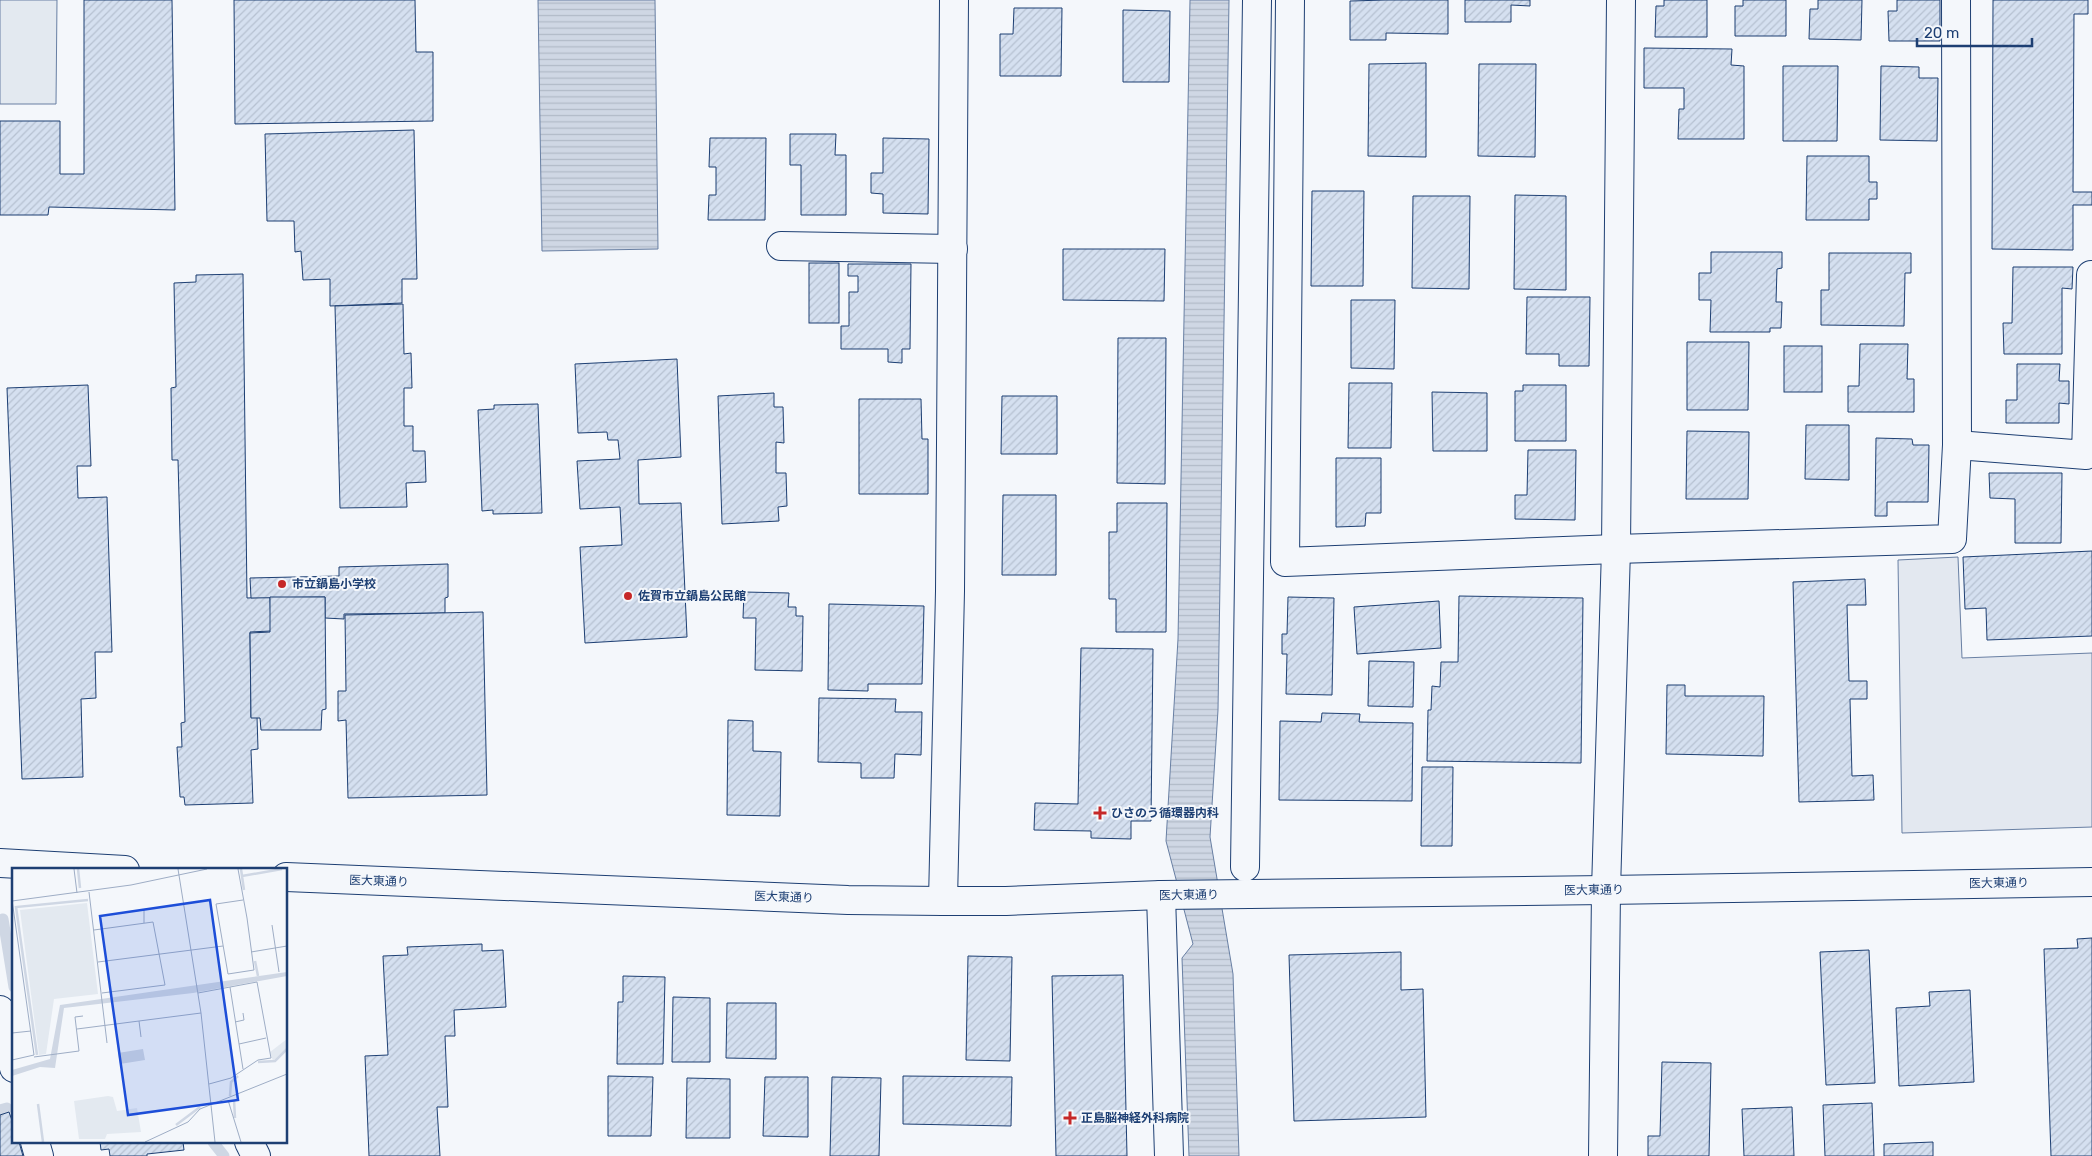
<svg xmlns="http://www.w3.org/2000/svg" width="2092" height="1156" font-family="Rubik,'Noto Sans JP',sans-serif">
<defs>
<pattern id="water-rules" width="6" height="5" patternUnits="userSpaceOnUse" patternTransform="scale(1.25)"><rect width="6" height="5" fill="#cfd7e4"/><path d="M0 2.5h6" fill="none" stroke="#b1bac7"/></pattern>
<pattern id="building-hatch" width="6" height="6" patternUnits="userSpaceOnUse" patternTransform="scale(1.25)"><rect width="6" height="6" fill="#d5e0f0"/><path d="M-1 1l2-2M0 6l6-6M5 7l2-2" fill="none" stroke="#b6c1d1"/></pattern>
</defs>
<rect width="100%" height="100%" fill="#f4f7fb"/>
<path fill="#e3e9f0" stroke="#687fa3" d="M0,0H57L56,104H0Z"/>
<path fill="#e3e8f0" stroke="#687fa3" d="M1958,557L1962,658L2092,653V827L1902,833L1898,560Z"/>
<g fill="url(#water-rules)" stroke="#687fa3">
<path d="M538,0H655L658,249L542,251Z"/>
<path d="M1190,0H1229L1218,710L1210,837L1233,974L1239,1156H1189L1182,958L1193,944L1166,841L1178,639Z"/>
</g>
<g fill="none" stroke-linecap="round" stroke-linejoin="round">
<g stroke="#cfd7e4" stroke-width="11">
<path d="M3,919L14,987"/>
<path d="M0,1110L7,1108"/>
<path d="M213,1142L224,1156"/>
</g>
</g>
<g fill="url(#building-hatch)" stroke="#1d3f73">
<path d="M84,0H172L175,210L49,207L48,215H0V121H60V174H84Z"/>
<path d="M234,0H415L416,52H433V121L235,124Z"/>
<path d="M1386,0H1448V34L1386,33V40H1350V1Z"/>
<path d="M1465,0H1530V6L1511,5V22H1465Z"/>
<path d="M1664,0H1707V37H1655L1656,6H1664Z"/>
<path d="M1743,0H1786V36H1735V6H1743Z"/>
<path d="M1818,0H1862L1861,40L1809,39L1810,9H1818Z"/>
<path d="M1897,0H1940V41H1889L1888,11H1897Z"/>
<path d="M1993,0H2088V14H2074L2073,192H2092V205H2073V250L1992,249Z"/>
<path d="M1014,8H1062L1061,76H1000V34H1013Z"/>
<path d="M1123,10L1170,11L1169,82H1123Z"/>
<path d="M1644,48L1732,49L1731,65L1744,66V139H1678L1679,109H1684V88H1644Z"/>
<path d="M1426,63V157L1368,156L1369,64Z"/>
<path d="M1479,64H1536L1535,157L1478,156Z"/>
<path d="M1783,66H1838L1837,141H1783Z"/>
<path d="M1881,66L1919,67V78H1938L1937,141L1880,140Z"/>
<path d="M414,130L417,279H402V303L330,306V279L303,280L301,251L295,252L294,221H267L265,134Z"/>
<path d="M790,134H836L835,155H846V215H801V165H790Z"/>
<path d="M710,138H766L765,220H708L709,195H716V167H709Z"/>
<path d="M883,138L929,139L928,214L883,213V194L871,193V173H883Z"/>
<path d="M1807,156H1869V182H1877V199H1869V220H1806Z"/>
<path d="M1312,191H1364L1363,286H1311Z"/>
<path d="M1515,195L1566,196V290L1514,289Z"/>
<path d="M1413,196H1470L1469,289L1412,288Z"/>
<path d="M1063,249H1165L1164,301L1063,300Z"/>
<path d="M1711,252H1782V268L1777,269L1776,302H1782L1781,328H1770V332H1710L1711,300H1699V273H1711Z"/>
<path d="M1829,253H1911V273H1905L1904,326L1821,325V290H1829Z"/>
<rect x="809" y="263" width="30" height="60"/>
<path d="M848,264H911L910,349H902V363L888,362V349H841V326H849V292H858V276H848Z"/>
<path d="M2013,267H2073L2072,289L2062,288V354H2004L2003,323H2012Z"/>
<path d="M243,274L247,598L270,597L271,631L250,632L251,717H257L258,749L251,750L253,803L185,805L184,797H180L177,747H182L181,723L185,722L178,460H172L171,388L176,387L174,283L196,282V275Z"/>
<path d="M1527,297H1590L1589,366H1559V354H1526Z"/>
<path d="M1351,300H1395L1394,369L1351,368Z"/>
<path d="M403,304L404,354L411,353L412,388H404V426H413V451H425L426,482L406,483L407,507L340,508L335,306Z"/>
<path d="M1118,338H1166L1165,484L1117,483Z"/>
<path d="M1687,342H1749L1748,410H1687Z"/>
<path d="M1860,344H1908L1907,379H1914V412H1848V386H1859Z"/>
<rect x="1784" y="346" width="38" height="46"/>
<path d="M677,359L681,457L638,460L639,504L681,503L687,637L585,643L580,547L622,545L620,507L580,509L577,461L620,459L618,440H608L607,432L578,433L575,364Z"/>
<path d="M2017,364H2060L2059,381H2069V404L2059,403V423H2006V400H2017Z"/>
<path d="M1349,383H1392L1391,448H1348Z"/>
<path d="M88,385L91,466H77L78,498L107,497L112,652H95L96,698L81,699L83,777L22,779L7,388Z"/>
<path d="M1523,385H1566V441H1515V391H1523Z"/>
<path d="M1432,392L1487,393V451H1433Z"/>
<path d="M774,393V407H783L784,443L776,442V473H786L787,506L778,507L779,521L722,524L718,396Z"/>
<path d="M1002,396H1057V454H1001Z"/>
<path d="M859,399H921L922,439H928V494H859Z"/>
<path d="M538,404L542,513L493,514V510L482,511L478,410L494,409V405Z"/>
<path d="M1806,425H1849V480L1805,479Z"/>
<path d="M1687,431L1749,432L1748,499H1686Z"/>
<path d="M1876,438L1912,439L1913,445H1929L1928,502H1887V516H1875Z"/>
<path d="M1528,450H1576L1575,520L1515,519V495H1527Z"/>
<path d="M1336,458H1381V513H1366L1365,526L1336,527Z"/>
<path d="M1989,473H2062L2061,543H2015V499L1990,498Z"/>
<path d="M1003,495H1056V575H1002Z"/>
<path d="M1117,503H1167L1166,632H1116V599H1109V532H1117Z"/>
<path d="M2092,551V636L1987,640L1986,608L1965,609L1963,557Z"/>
<path d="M448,564V597L445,598V613L344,614V619L325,618V597L251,598L250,578L339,576V567Z"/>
<path d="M1865,579L1866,605H1847L1849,681H1867V699H1850L1852,776L1873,775L1874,800L1799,802L1793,582Z"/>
<path d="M744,592L789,593L788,607H796V616H803L802,671L755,670L756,618H743Z"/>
<path d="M1459,596L1583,598L1581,763L1427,761L1428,710H1431L1432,686L1440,687L1441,662H1458Z"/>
<path d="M270,597H325L326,709L322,710L321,730H261L260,718H251L250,633L270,632Z"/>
<path d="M1288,597L1334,598L1332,695L1286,694L1287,654H1282V634H1287Z"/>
<path d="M1439,601L1441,648L1357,654L1354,607Z"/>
<path d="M829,604L924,606L922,684H868V691L828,690Z"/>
<path d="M483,612L487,795L348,798L346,720L338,721V691H346L345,615Z"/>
<path d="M1081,648L1153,649L1151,821H1131V839L1091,838V831L1034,830L1035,803L1078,804Z"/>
<path d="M1369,661L1414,662L1413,707L1368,706Z"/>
<path d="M1667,685H1685V696H1764L1763,756L1666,754Z"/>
<path d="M819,698L896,699L895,712H922L921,755L895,754L894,778H861V763L818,762Z"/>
<path d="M1322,713L1360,714L1359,722L1413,723L1412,801L1279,800L1280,721L1321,722Z"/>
<path d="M728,720L753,721V751L781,752L780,816L727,815Z"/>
<path d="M1422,767H1453L1452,846H1421Z"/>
<path d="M2092,938V1156H2051L2044,949L2078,948L2077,939Z"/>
<path d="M482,944V951L503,950L506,1007L454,1010L455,1036H445L448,1107H437L440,1156H369L365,1056L388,1055L383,956L408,955L407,947Z"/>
<path d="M1869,950L1875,1083L1826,1085L1820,952Z"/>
<path d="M1401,952V990L1423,989L1426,1117L1294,1121L1289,955Z"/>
<path d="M968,956L1012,957L1010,1061L966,1060Z"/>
<path d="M1123,975L1127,1156H1056L1052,976Z"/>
<path d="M623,976L665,977L663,1064H617L618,1002H623Z"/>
<path d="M1970,990L1974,1082L1899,1086L1896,1008L1930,1006L1929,992Z"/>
<path d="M673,997L710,998V1062H672Z"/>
<path d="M727,1003H776V1059L726,1058Z"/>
<path d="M1662,1062L1711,1063L1709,1156H1648V1136H1660Z"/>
<path d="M608,1076L653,1077L651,1136H608Z"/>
<path d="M903,1076L1012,1077L1011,1126L903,1124Z"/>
<path d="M765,1077H808V1137L763,1136Z"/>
<path d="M832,1077L881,1078L879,1156H830Z"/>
<path d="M687,1078L730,1079V1138H686Z"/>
<path d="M1872,1103L1874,1156H1825L1823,1105Z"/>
<path d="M1792,1107L1794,1156H1744L1742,1109Z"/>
<path d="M9,1112L14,1126V1142H19L23,1156H0V1115Z"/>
<path d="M100,1142H183L184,1150L147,1154V1156H110L109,1149L101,1150Z"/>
<path d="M1933,1142V1156H1884V1144Z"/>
</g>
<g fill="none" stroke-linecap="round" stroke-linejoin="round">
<g stroke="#1d3f73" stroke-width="30">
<g id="minor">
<path d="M1290,0L1285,562L1616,549L1952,539L1957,445L1956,0"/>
<path d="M781,246L953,249"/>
<path d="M1957,445L2086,455L2091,275"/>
<path d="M0,863L125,870"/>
<path d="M1245,867L1257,0"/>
<path d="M286,877L848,900L943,901H1006L1161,895L1606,890L2092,882"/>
<path d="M1161,895L1169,1156"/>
<path d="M943,901L950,591L954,0"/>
<path d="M0,1010L14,1068"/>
<path d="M35,1142L39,1156"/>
<path d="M249,1142L256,1156"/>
<path d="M1603,1156L1606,890L1616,549L1621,0"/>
</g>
</g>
<use href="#minor" stroke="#f4f7fb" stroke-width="28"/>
</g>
<g fill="#c62828" stroke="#f4f7fb" stroke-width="2">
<circle cx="282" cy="584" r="5"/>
<circle cx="628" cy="596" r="5"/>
<path d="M1097.5 805.5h5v5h5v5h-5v5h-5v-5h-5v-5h5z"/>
<path d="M1067.5 1110.5h5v5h5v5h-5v5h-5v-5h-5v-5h5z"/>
</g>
<g text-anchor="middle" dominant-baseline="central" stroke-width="4" stroke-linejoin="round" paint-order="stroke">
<g font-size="12" font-weight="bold" fill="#1d3f73" stroke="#f4f7fb" text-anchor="start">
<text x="292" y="584">市立鍋島小学校</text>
<text x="638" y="596">佐賀市立鍋島公民館</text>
<text x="1111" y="813">ひさのう循環器内科</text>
<text x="1081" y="1118">正島脳神経外科病院</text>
</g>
<g font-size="12" fill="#1d3f73" stroke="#f4f7fb">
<text transform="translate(379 881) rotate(2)">医大東通り</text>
<text transform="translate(1999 883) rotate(-1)">医大東通り</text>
<text transform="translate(1594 890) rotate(-1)">医大東通り</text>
<text transform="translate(1189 895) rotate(-1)">医大東通り</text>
<text transform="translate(784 897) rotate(2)">医大東通り</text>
</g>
</g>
<g transform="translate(12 868)">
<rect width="275" height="275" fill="#f4f7fb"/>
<path d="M75,35L86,126L42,131L34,186L27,187L8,42Z" fill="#e3e9f0"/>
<path d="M275,171V180L261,193L258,184Z" fill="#e3e9f0"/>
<path d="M96,228L101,229L105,243L125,240L129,264L95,266L93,271H67L62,233Z" fill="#e3e9f0"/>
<path d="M275,104V108L181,125L52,140L43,200L28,199L0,208V202L38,191L48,137ZM131,181L133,192L108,196L106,185Z" fill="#cfd7e4"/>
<path fill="none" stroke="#cfd7e4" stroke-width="2.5" d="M66,1L68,20M229,1L232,22M230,8L270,1M243,93L246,108M25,187L4,39L76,32M246,194L263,193L275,181M218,228L219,214L226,208M222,232L223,250M26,236L31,274M164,257L188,239"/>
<path fill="none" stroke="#9eadc5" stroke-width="1" d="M62,1L65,25M166,1L189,145L203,274M226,1L235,50L242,102L216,106L204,36L231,32M77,24L95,175M0,32L22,187L0,192M0,33L119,17L195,1M114,44L132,42V55M260,57L267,104M82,62L141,54L153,117L90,125M239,84L275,78M86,94L211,78M218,119L231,201M186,125L245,114L259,190L246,192L219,210L197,216M127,153L129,169M223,154L232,152L231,145M65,161L189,145M0,165L19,163M227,176L254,170M22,189L67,183L63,149L71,148M216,232L229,274M133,274L176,254L188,241L275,206"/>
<path fill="#1d4ed8" fill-opacity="0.15" stroke="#1d4ed8" stroke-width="2.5" d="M198,32L226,232L116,247L88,48Z"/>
<rect width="275" height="275" fill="none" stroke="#1d3f73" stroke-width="2.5"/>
</g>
<path d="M1917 38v8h115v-8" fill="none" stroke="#1d3f73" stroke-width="2.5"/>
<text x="1924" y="38" font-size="15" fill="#1d3f73" stroke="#f4f7fb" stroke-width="4" paint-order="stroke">20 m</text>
</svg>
